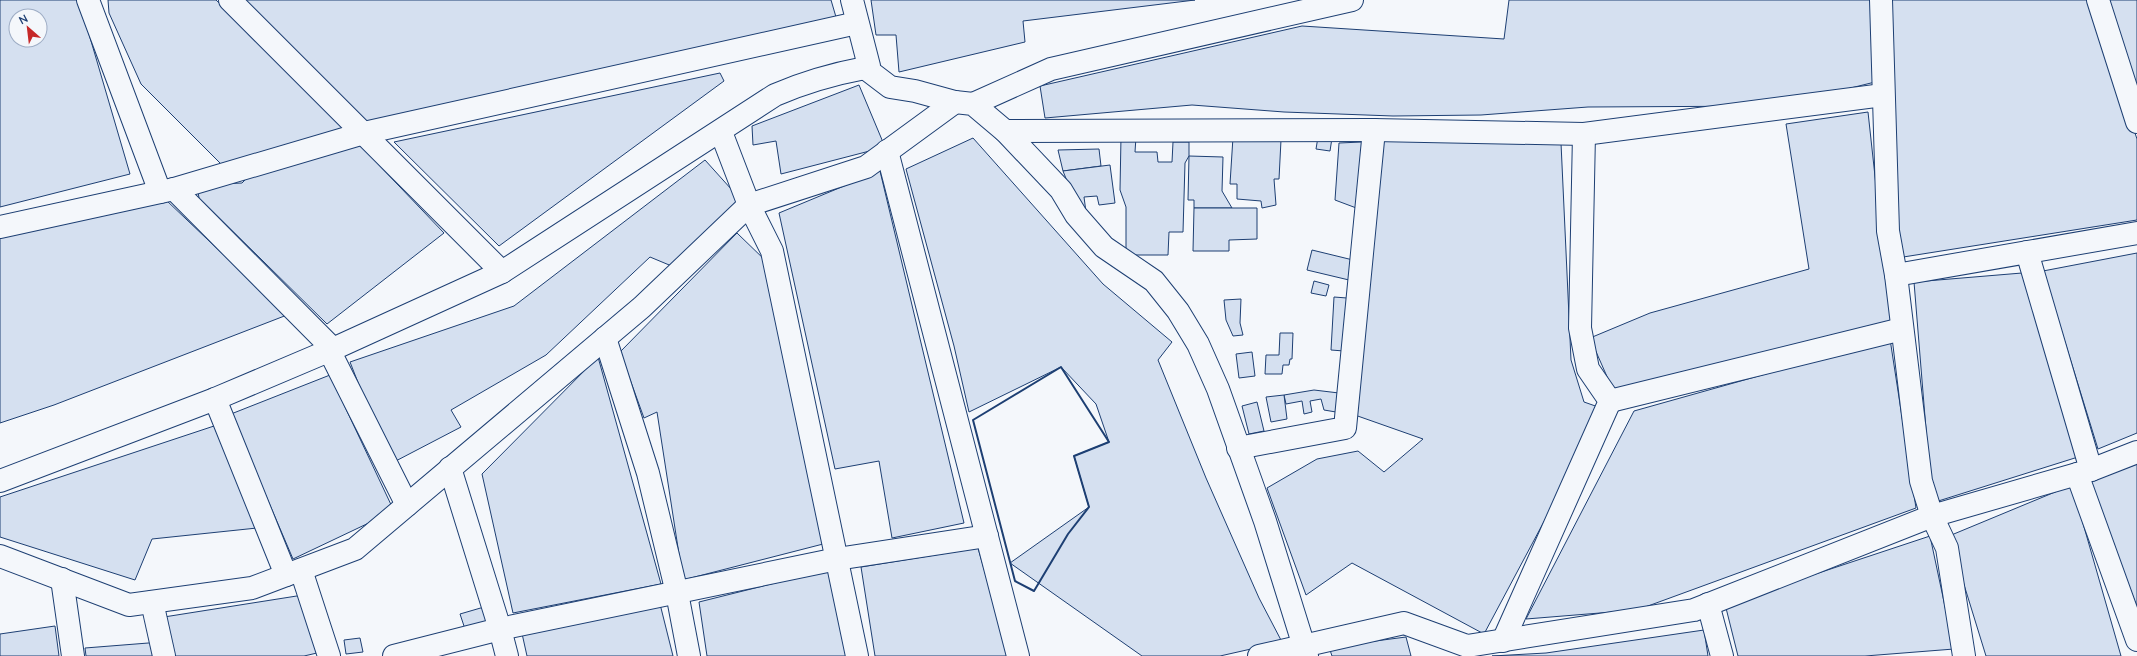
<svg xmlns="http://www.w3.org/2000/svg" width="2137" height="656" font-family="'Nunito Sans',sans-serif">
<rect width="100%" height="100%" fill="#f4f7fb"/>
<g fill="#d5e0f0" stroke="#1d3f73" fill-rule="evenodd">
<path d="M0,0H79L130,174L0,207ZM16,16H40V40H16Z"/>
<path d="M108,0H216L351,129L222,165L141,84L109,13Z"/>
<path d="M244,0H831L836,17L371,125Z"/>
<path d="M871,0H1195L1023,21L1025,42L899,72L896,35H876Z"/>
<path d="M1509,0H1872L1875,82L1778,106L1588,107L1481,115L1393,116L1284,112L1192,105L1045,118L1040,86L1302,26L1504,39Z"/>
<path d="M1887,0H2090L2137,139V220L1897,258Z"/>
<path d="M2109,0H2137V87Z"/>
<path d="M720,73L724,81L499,246L394,142Z"/>
<path d="M859,85L885,147L781,174L776,141L753,145L752,126Z"/>
<path d="M1868,112L1891,323L1616,397L1590,338L1650,313L1809,269L1786,124Z"/>
<path d="M1121,137H1136L1135,152H1157L1158,162H1172L1173,142H1189V156L1185,163L1183,232H1169L1168,255H1126V207L1120,190Z"/>
<path d="M1233,137L1281,140L1279,179H1274L1276,205L1262,208L1261,201L1237,199V184H1230Z"/>
<path d="M1318,137L1332,138L1330,151L1316,149Z"/>
<path d="M973,138L1103,284L1172,342L1158,360L1206,478L1259,598L1282,642L1220,656H1142L1010,563L1089,507L1074,456L1109,442L1096,404L1061,367L969,412L954,346L906,169Z"/>
<path d="M355,140L444,233L327,324L199,198L197,185L242,183L259,166Z"/>
<path d="M1377,140L1561,143L1571,360L1584,402L1604,409L1484,634L1352,563L1306,595L1267,488L1317,459L1358,451L1384,472L1423,439L1352,414Z"/>
<path d="M1362,142L1359,209L1335,200L1339,143Z"/>
<path d="M1099,149L1101,166L1063,171L1058,150Z"/>
<path d="M1189,156L1223,157L1222,191L1232,208H1194V200H1188Z"/>
<path d="M705,160L741,200L674,267L650,257L546,355L451,410L461,427L390,464L350,362L514,306Z"/>
<path d="M1110,165L1115,203L1099,205L1097,196L1084,197L1086,212L1079,211L1063,171Z"/>
<path d="M880,171L964,523L892,538L879,461L835,469L779,213Z"/>
<path d="M166,200L287,315L54,405L0,423V238Z"/>
<path d="M1194,208H1257V239L1229,240V251H1193Z"/>
<path d="M737,233L767,262L827,543L683,580L657,412L644,418L620,352Z"/>
<path d="M1312,250L1353,260L1349,280L1307,270Z"/>
<path d="M2137,253V433L2098,449L2043,271Z"/>
<path d="M2022,273L2078,457L1932,503L1914,282Z"/>
<path d="M1314,281L1329,285L1326,296L1311,293Z"/>
<path d="M1334,297L1347,298L1344,351L1331,350Z"/>
<path d="M1241,299L1240,323L1243,335L1233,336L1226,320L1224,300Z"/>
<path d="M1280,333H1293L1292,359H1290L1289,365H1283L1282,374H1265L1266,355H1279Z"/>
<path d="M1890,339L1916,508L1637,610L1526,619L1634,411Z"/>
<path d="M1252,352L1255,376L1239,378L1236,354Z"/>
<path d="M598,357L661,584L513,613L482,474Z"/>
<path d="M330,375L394,511L293,559L231,414Z"/>
<path d="M1314,390L1339,393L1336,412L1324,410L1321,399L1310,401L1312,412L1304,414L1302,401L1286,404L1284,395Z"/>
<path d="M1284,395L1287,419L1271,422L1266,397Z"/>
<path d="M1257,402L1264,431L1249,434L1242,406Z"/>
<path d="M214,426L257,528L152,539L135,580L0,537V497Z"/>
<path d="M2137,464V607L2089,482Z"/>
<path d="M2072,485L2121,656H1986L1949,536Z"/>
<path d="M1930,536L1954,649L1865,656H1738L1725,604Z"/>
<path d="M978,548L1009,656H875L861,567Z"/>
<path d="M835,568L851,656H707L699,602Z"/>
<path d="M303,595L317,653L304,656H169L164,617Z"/>
<path d="M660,604L673,656H527L521,629Z"/>
<path d="M484,607L489,625L466,632L460,614Z"/>
<path d="M55,626L59,656H0V634Z"/>
<path d="M1704,630L1708,656H1492L1546,653Z"/>
<path d="M1406,637L1411,656H1332L1329,647Z"/>
<path d="M360,638L363,652L346,654L344,640Z"/>
<path d="M161,642L163,656H86L85,648Z"/>
</g>
<g fill="none" stroke-linecap="round" stroke-linejoin="round">
<g stroke="#1d3f73" stroke-width="24">
<g id="minor">
<path d="M88,0L160,192"/>
<path d="M230,0L502,272"/>
<path d="M852,0L869,66L865,68L890,87L915,91L955,102L973,104L1005,131L1061,190L1076,215L1104,247L1154,281L1178,311L1198,344L1218,389L1265,521L1307,656"/>
<path d="M1881,0L1888,231L1896,275L1921,481L1932,516L1947,548L1964,656"/>
<path d="M2098,0L2137,122"/>
<path d="M973,104L1051,69L1352,0"/>
<path d="M1005,131L1374,130L1584,134L1883,95"/>
<path d="M721,132L749,205L772,251L857,656"/>
<path d="M887,151L1018,656"/>
<path d="M174,189L333,349"/>
<path d="M0,227L174,189L364,133L857,23"/>
<path d="M2027,252L2091,470"/>
<path d="M1896,275L2137,233"/>
<path d="M605,338L648,473L677,593L689,656"/>
<path d="M329,350L407,505"/>
<path d="M215,399L286,575"/>
<path d="M1610,401L1902,329"/>
<path d="M1238,448L1345,428L1374,130"/>
<path d="M450,468L500,629L507,656"/>
<path d="M2077,474L2137,640"/>
<path d="M0,481L215,399L333,349L502,272L775,95C805,82 833,74 865,68"/>
<path d="M0,556L129,605L252,588L355,549L642,307L749,205L866,167L955,102"/>
<path d="M301,570L329,656"/>
<path d="M62,579L73,656"/>
<path d="M152,602L164,656"/>
<path d="M1708,604L1722,656"/>
<path d="M1503,641L1610,401L1588,369L1580,328L1584,134"/>
<path d="M394,656L500,629L837,559L987,536"/>
<path d="M1259,656L1404,623L1467,646L1694,610L1932,516L2091,470L2137,452"/>
</g>
</g>
<use href="#minor" stroke="#f4f7fb" stroke-width="22"/>
<path stroke="#1d3f73" stroke-width="2" d="M1061,367L1109,442L1074,456L1089,507L1068,534L1034,591L1015,581L973,420Z"/>
</g>
<g transform="translate(28 28) rotate(332)"><circle r="19" fill="#f4f7fb" stroke="#9eadc5"/>
<path d="M0-3L7 15L0 10L-7 15Z" fill="#c62828"/>
<text y="-6" font-size="11" font-weight="bold" text-anchor="middle" fill="#1d3f73">N</text>
</g>
</svg>
